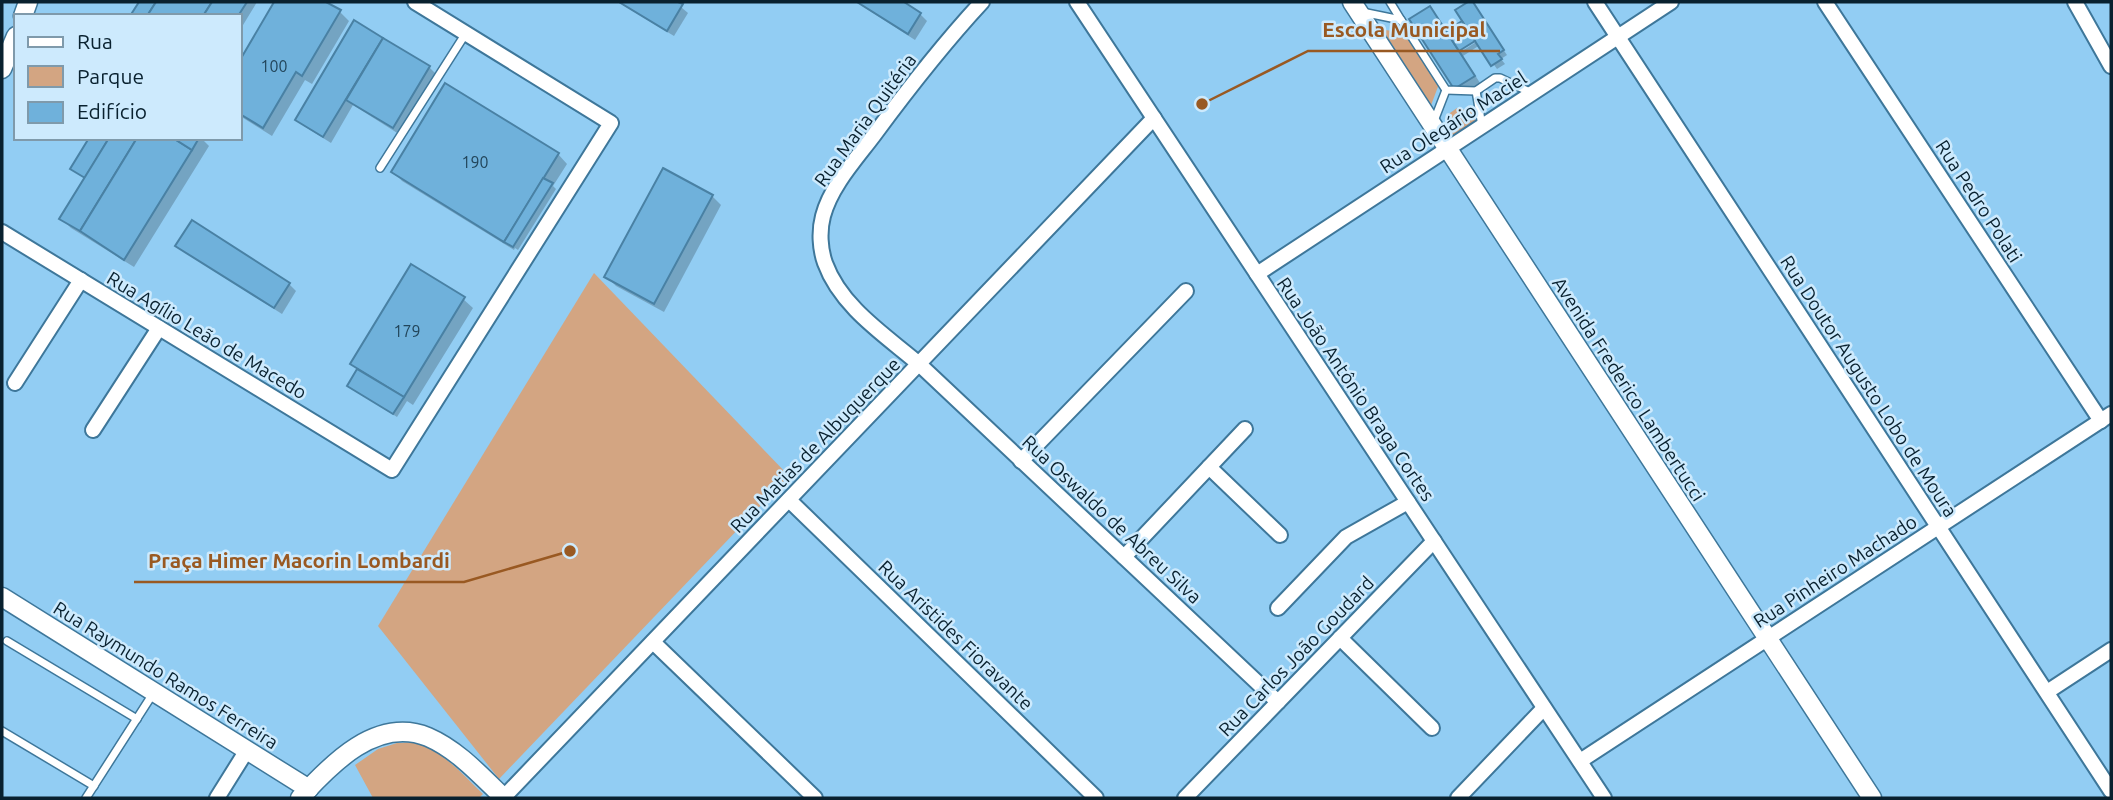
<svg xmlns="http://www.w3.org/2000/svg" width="2113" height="800" font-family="Ubuntu,sans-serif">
<rect width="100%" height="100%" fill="#92cdf3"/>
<g fill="#d3a582">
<path d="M1372,28L1406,33L1439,84L1430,108Z"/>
<path d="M1457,108L1474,112L1476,124L1455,136L1442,133L1450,113Z"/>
<path d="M594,273L789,476L499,779L378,626Z"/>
<path d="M397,743C402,743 409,742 414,743C442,749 463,775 483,794L479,798H373L355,765L378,749Z"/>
</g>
<g fill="#0003" fill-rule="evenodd">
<path d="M141,2H257L240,30V16H132Z"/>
<path d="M276,2H323L340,12L349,21L312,84L305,80L272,136L240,116V63Z"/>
<path d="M618,2H675L688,13L674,36Z"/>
<path d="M856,2H901L920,14L927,21L915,40Z"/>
<path d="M1471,2L1507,55L1501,59L1505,64L1497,69L1480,45L1463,56L1480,83L1462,95L1455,88L1429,8L1447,32L1465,21L1458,11ZM1482,35L1484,37L1459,53V49Z"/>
<path d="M355,23L429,67L438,76L402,136L353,105L331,143L304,126L297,120Z"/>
<path d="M91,138H201L209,146L134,267L71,228L62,219L86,179L73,168Z"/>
<path d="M558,154L567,164L553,186L556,189L518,250L515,248L514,250L402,181L393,171Z"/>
<path d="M712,196L721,205L664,312L616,286L607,277Z"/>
<path d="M192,223L289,284L296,291L282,314L184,252L178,246Z"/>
<path d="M463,299L473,308L413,405L407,401L397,417L349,386L359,370L352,364Z"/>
</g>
<g fill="#6fb1db" stroke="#4981a4" stroke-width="2">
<path d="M139,2H156L147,16H130Z"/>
<path d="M156,2H212L203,16H147Z"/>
<path d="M212,2H247L238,16H203Z"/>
<path d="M274,2H326L341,10L302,76L296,72L263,128L240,114V60Z"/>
<path d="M619,2H678L683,4L667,31Z"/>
<path d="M857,2H904L921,13L908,34Z"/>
<path d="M1468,2H1473L1504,50L1498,54L1502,59L1491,66L1455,10Z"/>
<path d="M1430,6L1475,76L1454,89L1409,19Z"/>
<path d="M354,20L383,38L323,137L295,120Z"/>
<path d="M1462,21L1475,41L1459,51L1446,31Z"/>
<path d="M383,38L430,66L393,128L346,100Z"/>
<path d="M445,83L559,153L504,242L391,172Z"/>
<path d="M89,138H109L85,178L70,169Z"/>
<path d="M109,138H137L80,231L59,219Z"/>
<path d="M137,138H173L192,150L124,260L80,231Z"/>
<path d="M173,138H199L192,150Z"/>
<path d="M663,168L713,195L654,304L604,277Z"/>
<path d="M543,178L553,183L513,247L504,242Z"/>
<path d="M192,220L290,283L274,308L175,246Z"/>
<path d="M411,264L465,297L404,397L350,364Z"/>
<path d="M357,369L404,397L393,414L347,386Z"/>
</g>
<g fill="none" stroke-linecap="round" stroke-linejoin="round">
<g stroke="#3e779a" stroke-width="10">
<g id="service">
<path d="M1390,2L1401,20"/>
<path d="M1362,12L1401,20L1446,90L1476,91L1495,78H1500L1532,93"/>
<path d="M1476,91L1482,126"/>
<path d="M1434,121L1446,90"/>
<path d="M380,168L466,33"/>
<path d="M7,641L137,719"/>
<path d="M2,731L94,786"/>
<path d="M86,798L154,692"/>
</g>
</g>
<g stroke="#3e779a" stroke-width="18">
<g id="minor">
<path d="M982,2C943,44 908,89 874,135C856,159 831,186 823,216C819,231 820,249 825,263C841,307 885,335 919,364L1278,702"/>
<path d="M1077,2L1604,798"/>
<path d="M1595,2L2111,791"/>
<path d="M1825,2L2101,421"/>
<path d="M2075,2L2111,66"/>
<path d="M2,232L392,470L611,123L415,2"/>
<path d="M1257,274L1671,2"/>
<path d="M15,383L81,280"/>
<path d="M93,430L159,328"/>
<path d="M1021,461L1186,291"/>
<path d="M1209,467L1280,535"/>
<path d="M789,500L1096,798"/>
<path d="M1124,557L1245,429"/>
<path d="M1278,608L1346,537L1408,502"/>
<path d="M1340,638L1432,728"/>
<path d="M653,642L815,798"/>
<path d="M2047,692L2111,650"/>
<path d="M1580,761L2111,414"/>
<path d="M217,798L247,750"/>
<path d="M503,798L1154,118"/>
<path d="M1185,798L1434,541"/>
<path d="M1458,798L1544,708"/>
</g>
</g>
<g stroke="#3e779a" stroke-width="21">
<g id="tertiary">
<path d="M1352,2L1872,798"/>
<path d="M23,16L28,2"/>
<path d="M2,69L16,36"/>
<path d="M2,597L309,789"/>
<path d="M300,798C331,764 377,716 428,737C458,750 481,776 504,798"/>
</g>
</g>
<use href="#service" stroke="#fff" stroke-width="7"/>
<use href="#minor" stroke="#fff" stroke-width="14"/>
<use href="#tertiary" stroke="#fff" stroke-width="18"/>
</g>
<g text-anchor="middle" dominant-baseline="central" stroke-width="5" stroke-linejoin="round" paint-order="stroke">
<g font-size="16" fill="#22455a">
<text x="274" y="66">100</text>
<text x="475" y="162">190</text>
<text x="407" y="331">179</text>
</g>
<g font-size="19" fill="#09212f" stroke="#cdeafd">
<text transform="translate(865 120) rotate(-54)">Rua Maria Quitéria</text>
<text transform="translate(1453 122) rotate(-33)">Rua Olegário Maciel</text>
<text transform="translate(1979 201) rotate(57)">Rua Pedro Polati</text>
<text transform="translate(207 335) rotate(31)">Rua Agílio Leão de Macedo</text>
<text transform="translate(1869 386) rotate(57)">Rua Doutor Augusto Lobo de Moura</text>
<text transform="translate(1356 389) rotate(56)">Rua João Antônio Braga Cortes</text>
<text transform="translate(1629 389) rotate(57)">Avenida Frederico Lambertucci</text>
<text transform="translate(815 445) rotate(-46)">Rua Matias de Albuquerque</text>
<text transform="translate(1112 519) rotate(43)">Rua Oswaldo de Abreu Silva</text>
<text transform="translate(1835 571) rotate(-33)">Rua Pinheiro Machado</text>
<text transform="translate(956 635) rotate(44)">Rua Aristides Fioravante</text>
<text transform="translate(1296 656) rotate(-46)">Rua Carlos João Goudard</text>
<text transform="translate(166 675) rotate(32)">Rua Raymundo Ramos Ferreira</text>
</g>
</g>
<path fill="none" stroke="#995922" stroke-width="2.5" d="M1202 104L1308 51H1500M570 551L464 582H134"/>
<g fill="#995922" stroke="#cdeafd" stroke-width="2.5">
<circle cx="1202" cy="104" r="7"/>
<circle cx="570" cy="551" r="7"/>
</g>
<g font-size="21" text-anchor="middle" font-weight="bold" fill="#995922" stroke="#cdeafd" stroke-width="5" stroke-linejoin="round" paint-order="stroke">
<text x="1404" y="37">Escola Municipal</text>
<text x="299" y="568">Praça Himer Macorin Lombardi</text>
</g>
<rect width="2113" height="800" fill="none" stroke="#09212f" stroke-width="7"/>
<rect x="14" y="14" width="228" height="126" fill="#cdeafd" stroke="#7f9aab" stroke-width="2"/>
<rect x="28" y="37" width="35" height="10" fill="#ffffff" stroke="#7f9aab" stroke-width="2"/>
<text x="77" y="49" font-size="21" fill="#09212f">Rua</text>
<rect x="28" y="66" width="35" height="21" fill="#d3a582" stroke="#7f9aab" stroke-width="2"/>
<text x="77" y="84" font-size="21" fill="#09212f">Parque</text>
<rect x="28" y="102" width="35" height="21" fill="#6fb1db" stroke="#7f9aab" stroke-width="2"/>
<text x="77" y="119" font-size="21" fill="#09212f">Edifício</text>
</svg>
